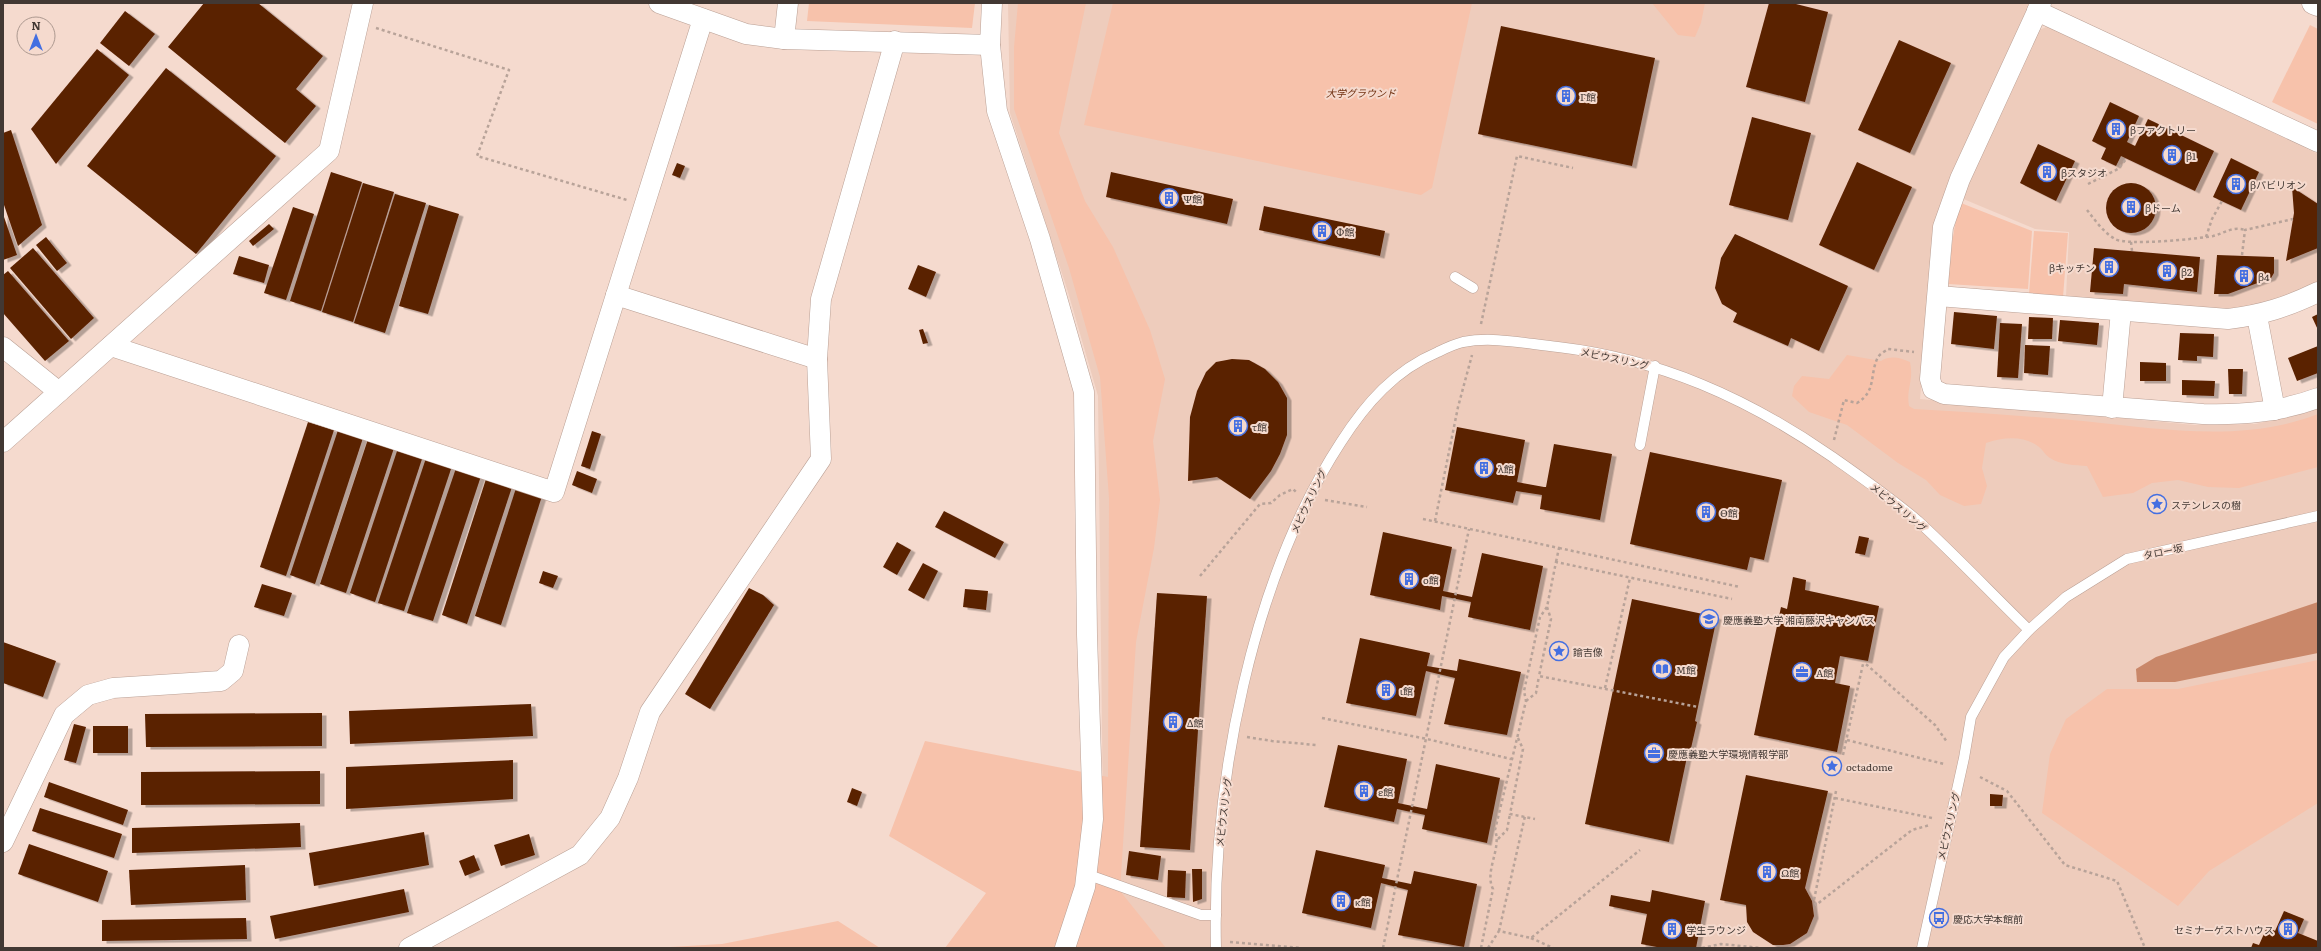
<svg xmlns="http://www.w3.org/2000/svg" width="2321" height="951" font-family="Literata,'Noto Sans JP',serif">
<defs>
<filter id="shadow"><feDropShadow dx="4.5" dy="2.5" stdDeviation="0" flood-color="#0004"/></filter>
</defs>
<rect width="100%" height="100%" fill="#f5dace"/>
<g fill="#eeccbc">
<path d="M1008,3H2030L1935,224L1920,399L2194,425L2256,424L2318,407V948H1079L1103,813L1098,396L1068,292L1010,113Z"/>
<path d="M2049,26L2318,154V282L2275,301L2242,309L2222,310L2066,297L2069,232L2035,229L1961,198L2039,30Z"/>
</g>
<g fill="#f7c2ab">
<path d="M809,3H975L972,28L807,21Z"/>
<path d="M1018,3H1086L1059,133L1085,201L1113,247L1150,330L1165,379L1153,441L1160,500L1154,548L1136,642L1120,891L1166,948H945L986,893L889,836L925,741L1108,777L1109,498L1100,377L1069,268L1014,109V47Z"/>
<path d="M1113,3H1472L1432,188L1421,195L1084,125Z"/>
<path d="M1652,3H1705L1701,23L1695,37L1678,35Z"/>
<path d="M2310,25L2318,29V124L2272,102Z"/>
<path d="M1961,203L2032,231L2028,289L1948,284C1951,256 1952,229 1961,203Z"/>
<path d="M2034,231L2068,233L2063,297L2029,294Z"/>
<path d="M1847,355L1881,361C1891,355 1900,358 1910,362C1914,381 1906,389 1909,406L1914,409C1970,412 2027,416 2083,421C2161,429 2244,443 2318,414V467L2239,488L2208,487L2178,480L2152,483L2133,493L2103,497L2087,466C2075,465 2060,465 2050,458C2046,456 2043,450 2039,447C2024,435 2004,437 1986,443L1982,468L1987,486L1981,504L1964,506L1940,495L1926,480L1898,463L1847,425L1809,412L1792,396L1794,386L1802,376L1829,379Z"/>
<path d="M2318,660V803L2209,871L2178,906L2042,813L2050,754L2066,719L2107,689H2178Z"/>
<path d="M838,921L880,948H653L722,944Z"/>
</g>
<path fill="#c98769" d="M2318,602V653L2175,682H2137L2136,669L2156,657Z"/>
<g fill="#5a2101" filter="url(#shadow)">
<path d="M204,3H258L323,56L296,89L316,106L285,143L168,47Z"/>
<path d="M1769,3H1792L1828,12L1805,102L1746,87Z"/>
<path d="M125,11L155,34L129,66L100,43Z"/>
<path d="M1501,26L1655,58L1632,166L1478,134Z"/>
<path d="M1899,40L1951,63L1910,153L1858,130Z"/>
<path d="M97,49L129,75L56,164L31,129Z"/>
<path d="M166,68L276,156L196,254L87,166Z"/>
<path d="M2110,102L2139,116L2127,142L2135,146L2148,119L2214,151L2195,191L2121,156L2116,166L2101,159L2106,148L2092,141Z"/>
<path d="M1752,117L1811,133L1788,220L1729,205Z"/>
<path d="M11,130L42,225L18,246L3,202V133Z"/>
<path d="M2038,144L2075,161L2056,201L2020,183Z"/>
<path d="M2231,158L2259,172L2241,210L2213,197Z"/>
<path d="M1857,162L1912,187L1874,270L1819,245Z"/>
<path d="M677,163L685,166L680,178L672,175Z"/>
<path d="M331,172L362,182L321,311L290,301Z"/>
<path d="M1111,172L1233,199L1227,224L1106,197Z"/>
<circle cx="2131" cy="208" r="25"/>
<path d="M363,183L394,192L353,322L322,312Z"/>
<path d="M2292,187L2318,204V248L2286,261L2294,213Z"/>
<path d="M395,194L426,203L385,333L354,323Z"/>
<path d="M429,205L459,214L428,314L399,306Z"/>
<path d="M1264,206L1385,231L1380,256L1259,230Z"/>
<path d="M293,207L314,214L286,300L264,293Z"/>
<path d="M3,214L17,255L3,260Z"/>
<path d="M269,224L274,229L253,246L249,241Z"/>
<path d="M1735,234L1848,286L1819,351L1791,338L1788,346L1733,322L1737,313L1722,304L1715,288L1721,258Z"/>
<path d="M46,237L67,263L57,271L36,245Z"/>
<path d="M33,248L94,318L71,339L10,268Z"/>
<path d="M2094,248L2200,257L2197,292L2124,284L2123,294L2090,292Z"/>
<path d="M2217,255L2274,257V273L2271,278L2228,294H2214Z"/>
<path d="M239,256L269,265L264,283L233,274Z"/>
<path d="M918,265L936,272L926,297L908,289Z"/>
<path d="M8,271L69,341L45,361L3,313V275Z"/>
<path d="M1954,312L1997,316L1994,349L1951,344Z"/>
<path d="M2318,314V330L2312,317Z"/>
<path d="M2029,317L2053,318L2052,339H2028Z"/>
<path d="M2060,320L2099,323L2097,345L2058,341Z"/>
<path d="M2000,323L2022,324L2018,378L1997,377Z"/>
<path d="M923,329L928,343L923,344L919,330Z"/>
<path d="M2180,333L2214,334L2213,357L2197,356V361L2178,360Z"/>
<path d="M2025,345L2050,346L2048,375L2024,373Z"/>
<path d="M2318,346V373L2297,381L2288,358Z"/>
<path d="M1232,359L1249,360L1265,369L1278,382L1287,398V435L1280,454L1271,471L1250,499L1217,477L1188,481L1190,417L1197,391L1206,372L1216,362Z"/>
<path d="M2140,362L2166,363V381H2140Z"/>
<path d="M2228,369H2243L2242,394H2229Z"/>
<path d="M2182,380L2215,381L2214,396L2182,395Z"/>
<path d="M308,422L334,430L286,576L260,567Z"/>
<path d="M1457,427L1525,440L1517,482L1544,487H1546L1554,444L1612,454L1600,520L1540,509L1542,495L1516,491L1513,503L1445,490Z"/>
<path d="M338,430L363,438L315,584L290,575Z"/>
<path d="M592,431L601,434L590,469L581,466Z"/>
<path d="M368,439L394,448L346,593L320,584Z"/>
<path d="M398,448L423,456L375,602L350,593Z"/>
<path d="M1650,452L1782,480L1764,560L1750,557L1747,570L1630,544Z"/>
<path d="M426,458L452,466L404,611L378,603Z"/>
<path d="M456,468L481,476L433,621L407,613Z"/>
<path d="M577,471L597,479L592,493L572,485Z"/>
<path d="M486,479L512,487L467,624L442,615Z"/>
<path d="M516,488L542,496L501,625L475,616Z"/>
<path d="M944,511L1004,542L995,558L935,527Z"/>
<path d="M1383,532L1452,547L1443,591L1472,597L1482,553L1543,566L1530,630L1468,617L1471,602L1442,596L1440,610L1370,595Z"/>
<path d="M1859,536L1869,538L1865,555L1855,553Z"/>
<path d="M897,542L911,550L897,575L883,567Z"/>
<path d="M923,563L938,571L924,599L908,590Z"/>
<path d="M543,571L558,576L553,588L539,583Z"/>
<path d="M1793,577L1806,580L1805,590L1879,606L1868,661L1840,656L1835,683L1850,686L1837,752L1754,735L1781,607L1787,609Z"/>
<path d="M262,584L292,593L284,616L254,607Z"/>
<path d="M749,588L763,595L774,605L710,709L685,694Z"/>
<path d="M965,589L988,591L986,610L963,607Z"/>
<path d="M1157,593L1207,596L1190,850L1140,847Z"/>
<path d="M1632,599L1717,617L1695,721L1697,722L1689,757H1687L1669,842L1585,824Z"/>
<path d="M1360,638L1430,653L1427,666L1457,671L1459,659L1521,672L1507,735L1444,724L1455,678L1426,671L1416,716L1346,703Z"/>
<path d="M3,642L56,661L43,697L3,683Z"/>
<path d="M531,704L533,736L350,744L349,711Z"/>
<path d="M322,713V746L146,747L145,714Z"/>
<path d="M74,724L86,727L76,763L64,760Z"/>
<rect x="93" y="726" width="35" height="27"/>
<path d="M1338,745L1407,759L1398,803L1427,809L1436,764L1500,778L1487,843L1422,829L1425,815L1397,809L1394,822L1324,807Z"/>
<path d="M513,760V799L346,809V767Z"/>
<path d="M320,771V804L141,805V772Z"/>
<path d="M1746,775L1828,791L1805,888L1812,901L1814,916L1807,933L1790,944L1783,945H1773L1753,932L1747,922L1746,905L1720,900Z"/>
<path d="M49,782L128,810L123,825L44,797Z"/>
<path d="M852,788L862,792L857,806L847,802Z"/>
<path d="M1990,794L2003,795L2002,806H1990Z"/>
<path d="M40,808L122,834L114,858L32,831Z"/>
<path d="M300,823L301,847L132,853V828Z"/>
<path d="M424,832L429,865L314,886L309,853Z"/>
<path d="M529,834L535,855L501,866L494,845Z"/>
<path d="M29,844L108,871L98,902L18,874Z"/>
<path d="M1316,850L1385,865L1382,878L1411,884L1414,871L1477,884L1464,947L1398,935L1408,890L1381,883L1371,928L1302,913Z"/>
<path d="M1129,851L1161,856L1158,880L1126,875Z"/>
<path d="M474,855L480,870L465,876L459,861Z"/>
<path d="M245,865L246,900L131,905L129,870Z"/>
<path d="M1192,869H1202V899L1193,902Z"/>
<path d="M1168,870L1186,871L1185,898L1167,897Z"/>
<path d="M404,889L409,912L275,939L270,916Z"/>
<path d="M1652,890L1705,901L1696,948H1662L1641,944L1647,914L1609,906L1611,895L1650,902Z"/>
<path d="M2284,911L2304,919L2298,933L2318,941V948H2251L2253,943L2259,945L2267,927L2275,931Z"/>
<path d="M246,918L247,939L102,941V920Z"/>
</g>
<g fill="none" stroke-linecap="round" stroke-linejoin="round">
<g stroke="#baa095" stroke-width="11">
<g id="service">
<path d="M1455,277L1473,288"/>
<path d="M1640,445L1655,366"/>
<path d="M1086,874L1201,915H1216"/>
<path d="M1216,948C1212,785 1251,580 1341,442C1366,403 1395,370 1438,352C1446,348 1455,344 1463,342C1494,336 1527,344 1558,347C1660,359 1747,398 1831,456C1861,477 1890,497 1918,521C1956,556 1992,594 2029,630"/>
<path d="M1922,948L1964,758L1971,717L2004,657L2029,630L2066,597L2127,559L2318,516"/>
</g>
</g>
<g stroke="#baa095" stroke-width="21">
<g id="minor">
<path d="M659,3L746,34L784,39L990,45"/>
<path d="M992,3L990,45L997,111L1040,239L1084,392L1087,635L1093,819L1085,887L1065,948"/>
<path d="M2041,3L1960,179L1943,227L1930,379L1933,389L1944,394L2203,414C2243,415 2280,412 2318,398"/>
<path d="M2037,11L2318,142"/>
<path d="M784,39L788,3"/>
<path d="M616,295L817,359"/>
<path d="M1938,296L2228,319C2262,315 2287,307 2318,292"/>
<path d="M2257,316L2275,410"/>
<path d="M111,346L554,492L703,19"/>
<path d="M3,347L59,392"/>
<path d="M2112,408L2121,311"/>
<path d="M3,442L329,151L363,3"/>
<path d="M3,842L64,715L88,695L113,688L221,681L233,671L239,645"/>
<path d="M409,948L580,855L610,818L628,778L650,712L821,459L817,359L821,299L895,41"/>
</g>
</g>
<g stroke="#baa095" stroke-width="23">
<path id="tertiary" d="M2313,3L2318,5"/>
</g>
<g stroke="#b8a399" stroke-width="2.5" stroke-dasharray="3 3" stroke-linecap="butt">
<path d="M376,28L509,70L477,156L627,200"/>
<path d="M2088,184L2118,169L2127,158"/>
<path d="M2087,210C2095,220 2103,232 2115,239C2128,246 2196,239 2213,236C2225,233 2232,226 2245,230"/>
<path d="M2206,237L2212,219L2222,201"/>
<path d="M2131,242L2132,251"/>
<path d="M2242,255L2245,230L2293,219"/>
<path d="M1481,324L1517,156L1573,168"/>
<path d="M1834,440L1844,400L1857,403C1877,391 1869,375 1878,357C1880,354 1885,351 1888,349L1914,352"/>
<path d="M1325,500L1367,507"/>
<path d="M1423,519L1559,548L1556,562"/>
<path d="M1435,521L1458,407L1472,355"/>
<path d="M1559,548L1740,587"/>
<path d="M1200,576L1260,504L1271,503L1280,495L1293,489L1297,493"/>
<path d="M1547,607L1551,619L1539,676L1698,707"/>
<path d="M1605,688L1630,578"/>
<path d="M1526,701L1536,693L1539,676"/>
<path d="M1322,718L1427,739L1511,759"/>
<path d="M1247,737L1272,741L1316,745"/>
<path d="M1518,738L1523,749L1510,814L1535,819"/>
<path d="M1847,740L1944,764"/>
<path d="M1843,755L1863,664L1867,665L1935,725L1947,742"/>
<path d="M1980,777L2007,791L2065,865L2117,881L2145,948"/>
<path d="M1836,791L1814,900L1816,905L1912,830L1930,825"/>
<path d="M1835,798L1932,818"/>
<path d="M1498,839L1507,830L1510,814"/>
<path d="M1499,931L1525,816"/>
<path d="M1531,938L1553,948"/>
<path d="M1230,942L1301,948"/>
<path d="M1383,948L1469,529"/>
<path d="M1481,948L1493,889C1484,871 1502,849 1495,830L1526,701L1524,691L1540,617L1547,607L1556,562L1732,599"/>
<path d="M1488,948L1499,931L1531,938L1640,850"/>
<path d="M1702,948L1721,944L1761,948"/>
</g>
<use href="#service" stroke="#fff" stroke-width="10"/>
<use href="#minor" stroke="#fff" stroke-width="20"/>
<use href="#tertiary" stroke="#fff" stroke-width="22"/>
</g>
<defs>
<g id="building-ring" transform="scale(1)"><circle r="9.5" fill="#f5dace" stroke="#446fe1" stroke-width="1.5"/><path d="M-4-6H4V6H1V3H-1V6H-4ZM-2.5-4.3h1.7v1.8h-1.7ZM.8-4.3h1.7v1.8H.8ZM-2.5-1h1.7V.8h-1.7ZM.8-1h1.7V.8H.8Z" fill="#446fe1"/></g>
<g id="sight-ring" transform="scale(1)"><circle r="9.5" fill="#f5dace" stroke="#446fe1" stroke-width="1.5"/><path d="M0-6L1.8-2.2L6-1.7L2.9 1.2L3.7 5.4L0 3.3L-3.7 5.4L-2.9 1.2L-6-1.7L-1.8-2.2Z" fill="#446fe1"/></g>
<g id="university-ring" transform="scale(1)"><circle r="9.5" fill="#f5dace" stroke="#446fe1" stroke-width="1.5"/><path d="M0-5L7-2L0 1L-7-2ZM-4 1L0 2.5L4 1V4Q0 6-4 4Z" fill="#446fe1"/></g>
<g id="library-ring" transform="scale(1)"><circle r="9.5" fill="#f5dace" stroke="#446fe1" stroke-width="1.5"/><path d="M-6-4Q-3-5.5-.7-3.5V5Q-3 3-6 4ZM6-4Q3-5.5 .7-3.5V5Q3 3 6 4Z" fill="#446fe1"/></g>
<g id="office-ring" transform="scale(1)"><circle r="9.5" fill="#f5dace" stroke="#446fe1" stroke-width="1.5"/><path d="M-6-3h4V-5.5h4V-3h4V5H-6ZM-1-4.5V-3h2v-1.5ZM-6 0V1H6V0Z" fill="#446fe1"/></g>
<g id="bus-ring" transform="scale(1)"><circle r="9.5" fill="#f5dace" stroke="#446fe1" stroke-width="1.5"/><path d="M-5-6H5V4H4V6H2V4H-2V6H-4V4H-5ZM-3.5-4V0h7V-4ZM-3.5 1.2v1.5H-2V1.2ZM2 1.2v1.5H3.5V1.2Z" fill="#446fe1"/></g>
</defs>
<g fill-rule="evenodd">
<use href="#building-ring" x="1566" y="96"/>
<use href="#building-ring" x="2116" y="129"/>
<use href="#building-ring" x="2172" y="155"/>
<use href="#building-ring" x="2047" y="172"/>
<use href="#building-ring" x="2236" y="184"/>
<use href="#building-ring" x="1169" y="198"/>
<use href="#building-ring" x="2131" y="207"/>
<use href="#building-ring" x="1322" y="231"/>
<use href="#building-ring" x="2109" y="267"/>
<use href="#building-ring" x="2167" y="271"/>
<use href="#building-ring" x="2244" y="276"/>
<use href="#building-ring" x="1238" y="426"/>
<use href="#building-ring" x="1484" y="468"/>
<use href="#sight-ring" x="2157" y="504"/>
<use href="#building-ring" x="1706" y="512"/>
<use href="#building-ring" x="1409" y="579"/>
<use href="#university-ring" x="1709" y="619"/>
<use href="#sight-ring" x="1559" y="651"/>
<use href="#library-ring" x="1662" y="669"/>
<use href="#office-ring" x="1802" y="672"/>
<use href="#building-ring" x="1386" y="690"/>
<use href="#building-ring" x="1173" y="722"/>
<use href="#office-ring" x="1654" y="753"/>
<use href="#sight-ring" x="1832" y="766"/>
<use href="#building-ring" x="1364" y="791"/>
<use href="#building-ring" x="1767" y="872"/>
<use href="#building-ring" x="1341" y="901"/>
<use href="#bus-ring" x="1939" y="918"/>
<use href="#building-ring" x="1672" y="929"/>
<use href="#building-ring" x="2288" y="929"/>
</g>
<g text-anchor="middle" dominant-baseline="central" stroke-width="4" stroke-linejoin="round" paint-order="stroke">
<g font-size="10" font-style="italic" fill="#713212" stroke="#f5dace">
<text x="1361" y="92">大学グラウンド</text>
</g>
<g font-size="10" fill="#423833" stroke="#f5dace" text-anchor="start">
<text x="1580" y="96">Γ館</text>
<text x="2130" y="129">βファクトリー</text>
<text x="2186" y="155">β1</text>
<text x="2061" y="172">βスタジオ</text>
<text x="2250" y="184">βパビリオン</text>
<text x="1183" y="198">Ψ館</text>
<text x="2145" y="207">βドーム</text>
<text x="1336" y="231">Φ館</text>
<text x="2095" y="267" text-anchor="end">βキッチン</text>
<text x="2181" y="271">β2</text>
<text x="2258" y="276">β4</text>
<text x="1252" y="426">τ館</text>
<text x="1498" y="468">λ館</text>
<text x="2171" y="504">ステンレスの樹</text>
<text x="1720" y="512">Θ館</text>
<text x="1423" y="579">ο館</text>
<text x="1723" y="619">慶應義塾大学 湘南藤沢キャンパス</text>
<text x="1573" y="651">諭吉像</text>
<text x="1676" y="669">Μ館</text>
<text x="1816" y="672">A館</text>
<text x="1400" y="690">ι館</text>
<text x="1187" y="722">Δ館</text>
<text x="1668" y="753">慶應義塾大学環境情報学部</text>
<text x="1846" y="766">octadome</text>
<text x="1378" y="791">ε館</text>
<text x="1781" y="872">Ω館</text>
<text x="1355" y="901">κ館</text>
<text x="1953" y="918">慶応大学本館前</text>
<text x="1686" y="929">学生ラウンジ</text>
<text x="2274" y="929" text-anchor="end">セミナーゲストハウス</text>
</g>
<g font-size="10" fill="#423833" stroke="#f5dace">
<text transform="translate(1615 358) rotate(12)">メビウスリング</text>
<text transform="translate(1308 501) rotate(-65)">メビウスリング</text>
<text transform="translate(1899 507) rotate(40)">メビウスリング</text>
<text transform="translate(2163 551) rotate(-12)">タロー坂</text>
<text transform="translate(1223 812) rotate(-83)">メビウスリング</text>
<text transform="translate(1948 826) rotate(-77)">メビウスリング</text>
</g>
</g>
<rect width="2321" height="951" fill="none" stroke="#423833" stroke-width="8"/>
<g transform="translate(36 36)"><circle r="19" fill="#f5dace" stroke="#ad9990"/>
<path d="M0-3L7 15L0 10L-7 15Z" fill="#446fe1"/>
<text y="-6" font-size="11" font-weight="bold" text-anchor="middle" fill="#423833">N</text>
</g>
</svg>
